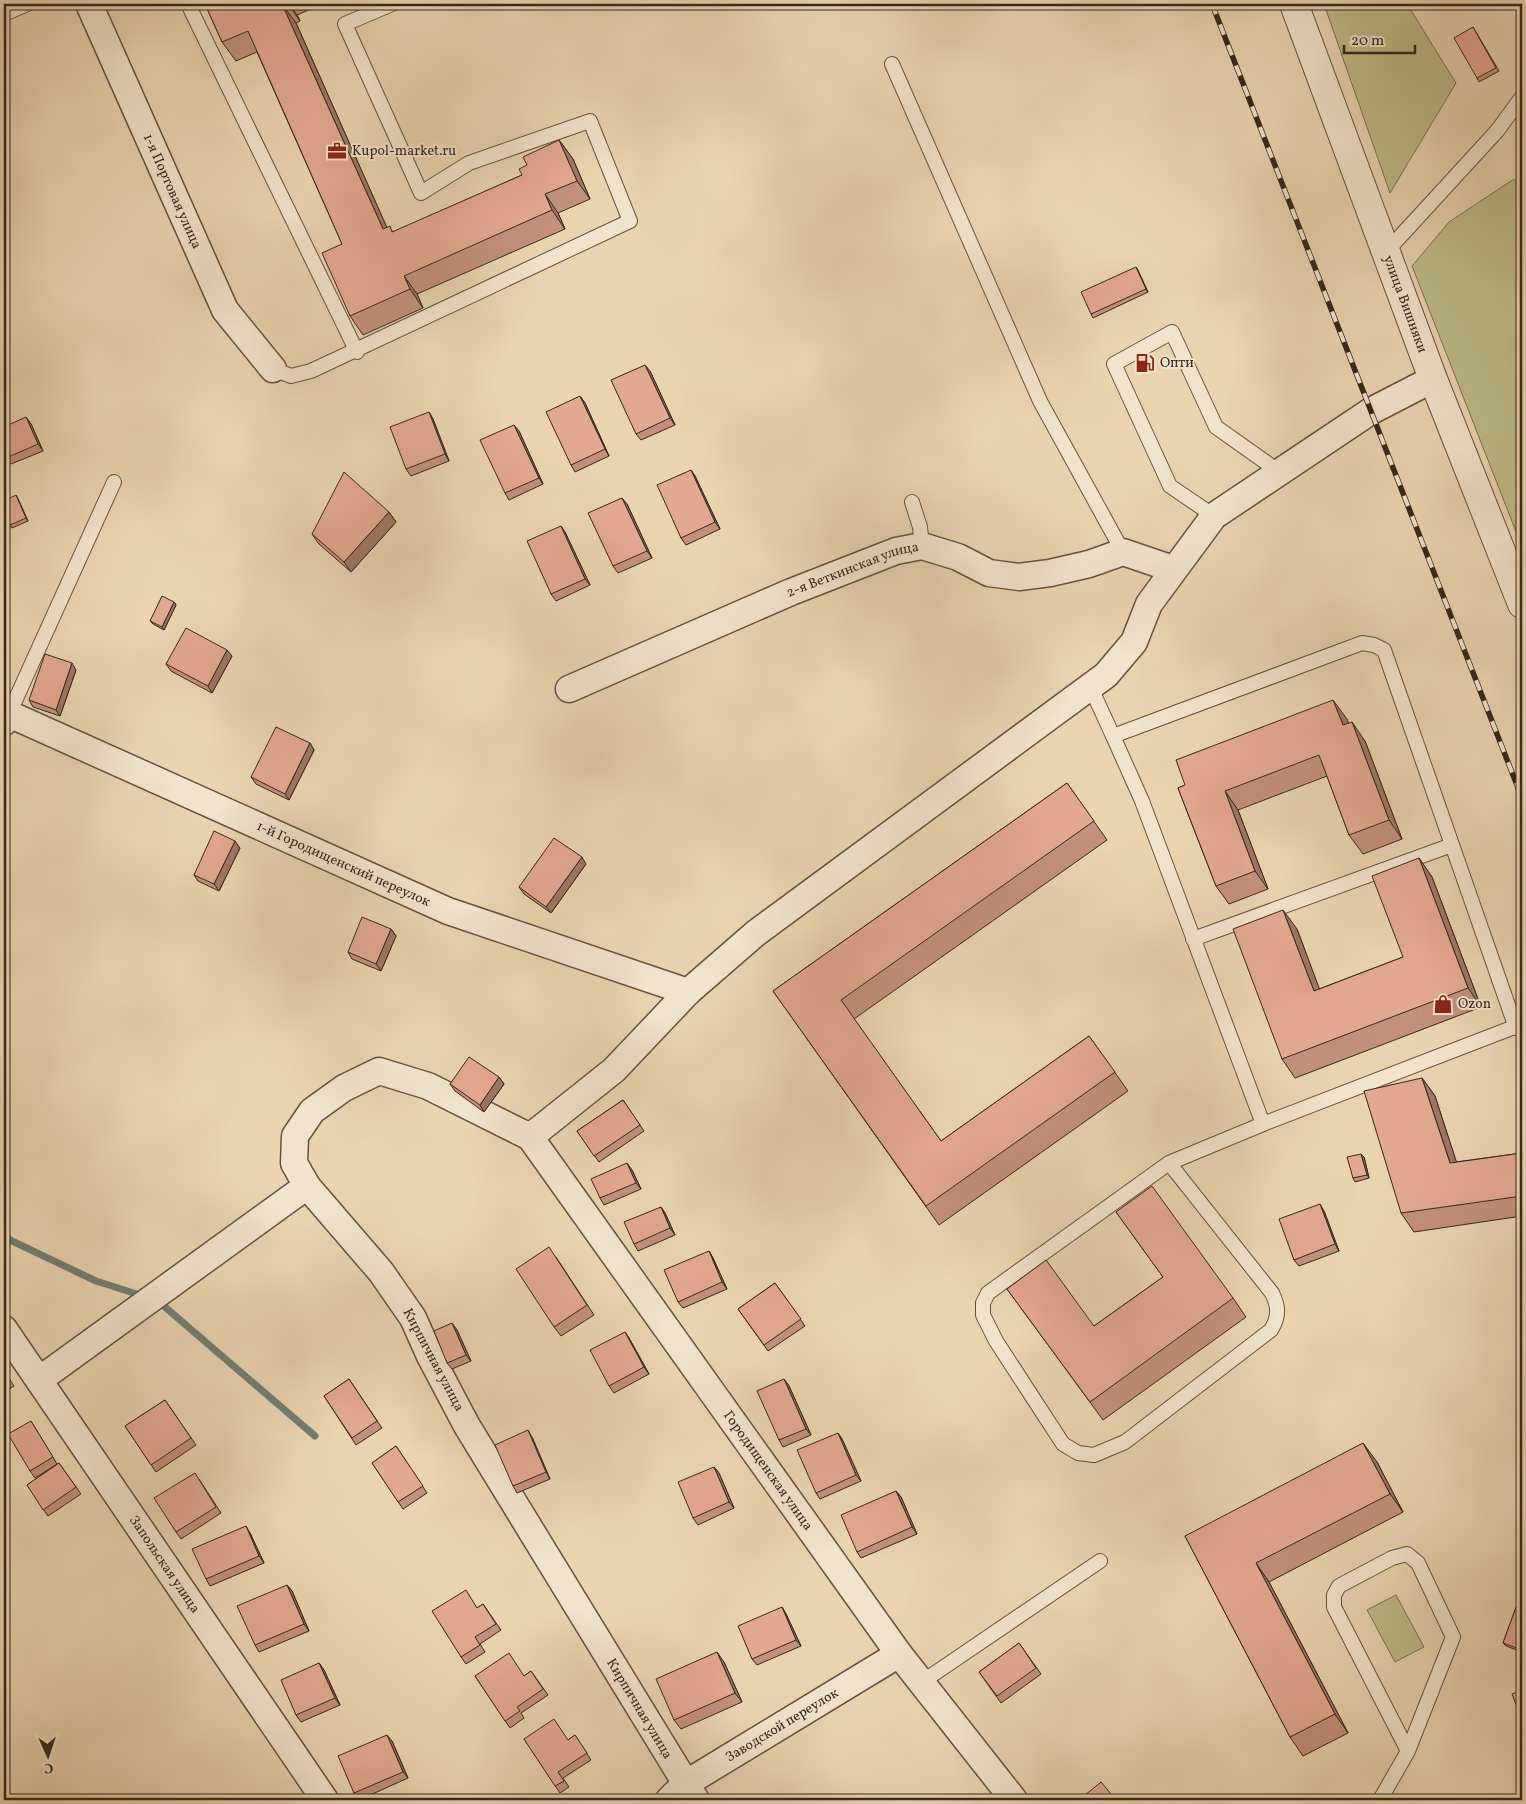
<svg xmlns="http://www.w3.org/2000/svg" width="1526" height="1804" font-family="Vollkorn,serif">
<rect width="100%" height="100%" fill="#ead4b0"/>
<filter id="stains"><feTurbulence type="fractalNoise" baseFrequency=".004" numOctaves="4"/><feColorMatrix values="0 0 0 0 .2 0 0 0 0 .09 0 0 0 0 .02 0 0 0 .5 -.17"/></filter>
<radialGradient id="worn" r=".72"><stop offset=".6" stop-color="#630" stop-opacity="0"/><stop offset="1" stop-color="#630" stop-opacity=".3"/></radialGradient>
<g fill="#bdbb87" stroke="#787252">
<path d="M1324,4H1407L1456,83L1390,193Z"/>
<path d="M1514,179L1522,192V547L1412,266L1449,222Z"/>
<path d="M1396,1595L1424,1647L1395,1662L1367,1610Z"/>
</g>
<g fill="none" stroke-linecap="round" stroke-linejoin="round">
<g stroke="#707e74" stroke-width="7">
<path d="M4,1232L10,1240L96,1281L143,1296"/>
<path d="M158,1301L315,1436"/>
</g>
<g stroke="#625342" stroke-width="16">
<g id="service">
<path d="M188,4L357,352"/>
<path d="M4,14L27,4"/>
<path d="M892,64L1040,401L1123,552"/>
<path d="M1386,252L1497,131L1522,97"/>
<path d="M273,369L291,376L311,371L630,221L590,121L469,163L421,193L345,24L392,4"/>
<path d="M912,502L920,527L922,546"/>
<path d="M1214,516L1170,486L1114,364L1172,332L1216,427L1281,473"/>
<path d="M1090,686L1113,736"/>
<path d="M9,714L114,482"/>
<path d="M1193,939L1452,845"/>
<path d="M1263,1124L1142,801L1113,736L1362,643L1374,645L1384,650L1516,1028"/>
<path d="M1169,1163L1272,1293C1279,1307 1279,1317 1271,1330L1125,1442L1094,1455L1078,1453L1063,1444L996,1341L983,1315V1303L988,1293L1169,1163L1263,1124L1522,1024"/>
<path d="M922,1682L1100,1561"/>
<path d="M1380,1800L1408,1751L1453,1637L1418,1563L1407,1554L1392,1558L1339,1586L1334,1595V1607L1408,1751"/>
</g>
</g>
<g stroke="#625342" stroke-width="29">
<g id="minor">
<path id="s1" d="M89,4L225,310L273,369"/>
<path id="s2" d="M569,689L791,592L896,551L922,546L958,557L989,573L1019,577L1050,573L1089,564L1123,552L1173,569"/>
<path id="s3" d="M4,722L9,714L448,911L688,992"/>
<path d="M530,1137L614,1070L688,992L756,933L1106,675L1134,642L1149,604L1214,516L1371,411L1433,379"/>
<path id="s4" d="M4,1329L325,1800"/>
<path d="M39,1380L307,1186"/>
<path id="s5" d="M669,1800L685,1784L899,1654"/>
<path id="s6" d="M696,1800L467,1426L430,1356L413,1318L381,1272L307,1186L294,1163L295,1136L312,1111L344,1088L379,1071L428,1086L530,1137L899,1654L1014,1800"/>
</g>
</g>
<g stroke="#625342" stroke-width="30">
<g id="tertiary">
<path id="s7" d="M1294,4L1433,379L1522,604"/>
</g>
</g>
<use href="#service" stroke="#f1e3cc" stroke-width="14"/>
<use href="#minor" stroke="#f1e3cc" stroke-width="26"/>
<use href="#tertiary" stroke="#f1e3cc" stroke-width="28"/>
<g stroke="#34281e" stroke-width="5.5">
<path id="rail" d="M1212,4L1522,798"/>
</g>
<use href="#rail" stroke="#f1e3cc" stroke-width="4" stroke-dasharray="11" stroke-linecap="butt"/>
</g>
<g fill="#c3907d" stroke="#34281e">
<path d="M205,4H322L297,15L300,21L296,23L387,228L394,232L522,175L527,165L559,140L573,159L590,199L558,213L565,229L417,294L423,308L363,335L350,316L342,244L257,52L236,61L222,42Z"/>
<path d="M1473,27L1499,71L1479,82L1477,78Z"/>
<path d="M1136,267L1148,292L1093,318L1091,314Z"/>
<path d="M650,371L675,425L641,440L636,434Z"/>
<path d="M580,396L585,403L609,456L575,472L571,465Z"/>
<path d="M429,412L433,419L449,461L411,476L406,469Z"/>
<path d="M26,417L31,424L43,451L11,464L6,458Z"/>
<path d="M519,431L543,484L509,500L505,493Z"/>
<path d="M691,470L695,476L720,529L686,545L681,538Z"/>
<path d="M16,495L18,499L28,521L12,528L10,525Z"/>
<path d="M627,504L652,558L618,573L613,566Z"/>
<path d="M389,512L396,522L351,572L319,544L312,534Z"/>
<path d="M565,532L590,585L556,601L551,594Z"/>
<path d="M174,602L176,605L164,630L153,624L150,621Z"/>
<path d="M232,656L212,693L171,671L166,664Z"/>
<path d="M76,670L60,716L33,707L29,700Z"/>
<path d="M1347,719L1348,723L1365,741L1402,839L1363,854L1349,835L1327,776L1238,810L1268,889L1229,904L1216,886L1178,788Z"/>
<path d="M310,743L314,750L289,800L256,784L251,777Z"/>
<path d="M1067,783L1107,840L854,1019L941,1141L1089,1036L1128,1091L939,1225L773,991Z"/>
<path d="M240,848L219,891L198,881L194,875Z"/>
<path d="M1419,858L1432,877L1481,1007L1295,1078L1282,1059L1297,929L1319,989L1403,957Z"/>
<path d="M586,864L551,913L524,894L519,887Z"/>
<path d="M391,929L396,936L381,971L352,959L348,952Z"/>
<path d="M499,1077L504,1084L484,1112L455,1091L450,1084Z"/>
<path d="M1422,1078L1435,1096L1456,1162L1522,1153V1216L1414,1232L1401,1213Z"/>
<path d="M623,1100L644,1131L599,1162L577,1131Z"/>
<path d="M1361,1154L1364,1157L1369,1178L1355,1182L1353,1178Z"/>
<path d="M632,1170L641,1189L604,1205L600,1198Z"/>
<path d="M661,1207L665,1213L675,1235L638,1251L634,1244Z"/>
<path d="M1324,1211L1339,1251L1299,1266L1294,1260Z"/>
<path d="M1116,1212L1233,1298L1246,1317L1103,1420L1007,1289L1094,1326L1163,1277Z"/>
<path d="M709,1251L713,1258L727,1289L683,1308L678,1302Z"/>
<path d="M556,1257L594,1315L561,1336L554,1327Z"/>
<path d="M775,1283L805,1326L768,1351L738,1309Z"/>
<path d="M457,1330L471,1361L452,1369L447,1363Z"/>
<path d="M625,1332L629,1338L649,1374L614,1393L609,1386Z"/>
<path d="M4,1371L14,1386L4,1392Z"/>
<path d="M349,1379L382,1428L356,1445L324,1396Z"/>
<path d="M784,1379L789,1386L811,1435L783,1447L779,1440Z"/>
<path d="M165,1400L196,1445L156,1472L125,1426Z"/>
<path d="M31,1421L57,1464L35,1478L30,1471Z"/>
<path d="M838,1433L842,1439L861,1481L820,1499L816,1493Z"/>
<path d="M532,1437L550,1479L517,1493L513,1486Z"/>
<path d="M396,1446L427,1493L403,1509L372,1463Z"/>
<path d="M1377,1462L1403,1512L1269,1582L1348,1733L1303,1756L1290,1737L1185,1536Z"/>
<path d="M59,1463L81,1494L48,1516L27,1485Z"/>
<path d="M714,1467L719,1473L734,1508L698,1525L693,1518Z"/>
<path d="M199,1479L221,1513L181,1539L176,1532Z"/>
<path d="M896,1491L901,1497L917,1534L861,1558L857,1552Z"/>
<path d="M250,1533L264,1563L210,1586L206,1579Z"/>
<path d="M287,1585L292,1591L309,1631L259,1652L255,1645Z"/>
<path d="M1522,1591V1652L1506,1646L1503,1643Z"/>
<path d="M483,1604L501,1630L480,1644L485,1652L466,1664L461,1657L477,1608Z"/>
<path d="M782,1607L786,1614L801,1646L757,1665L752,1659Z"/>
<path d="M1019,1643L1041,1674L1001,1703L979,1672Z"/>
<path d="M724,1662L742,1702L681,1729L674,1720Z"/>
<path d="M319,1663L324,1670L340,1705L301,1722L296,1715Z"/>
<path d="M531,1671L548,1695L521,1713L524,1718L510,1728L475,1676H524Z"/>
<path d="M575,1735L591,1760L563,1778L569,1787L560,1793L524,1739L568,1740Z"/>
<path d="M392,1741L408,1778L359,1800L354,1793Z"/>
<path d="M4,1766L9,1776L4,1779Z"/>
</g>
<g fill="#9f7666" stroke="#34281e">
<path d="M282,4L296,23L396,248L383,229Z"/>
<path d="M288,4H289L297,15L300,21Z"/>
<path d="M559,140L573,159L590,199L577,181Z"/>
<path d="M545,194L558,213L565,229L552,210Z"/>
<path d="M1136,267L1138,270L1148,292L1146,289Z"/>
<path d="M404,276L417,294L423,308L410,289Z"/>
<path d="M645,365L650,371L675,425L670,418Z"/>
<path d="M580,396L585,403L609,456L605,449Z"/>
<path d="M429,412L433,419L449,461L445,454Z"/>
<path d="M26,417L31,424L43,451L38,444Z"/>
<path d="M514,425L519,431L543,484L539,478Z"/>
<path d="M691,470L695,476L720,529L715,522Z"/>
<path d="M16,495L18,499L28,521L26,518Z"/>
<path d="M622,498L627,504L652,558L647,551Z"/>
<path d="M389,512L396,522L351,572L344,562Z"/>
<path d="M561,526L565,532L590,585L585,579Z"/>
<path d="M174,602L176,605L164,630L162,627Z"/>
<path d="M227,650L232,656L212,693L208,686Z"/>
<path d="M72,663L76,670L60,716L56,710Z"/>
<path d="M1333,700L1347,719L1356,744L1343,725Z"/>
<path d="M1352,722L1365,741L1402,839L1389,820Z"/>
<path d="M310,743L314,750L289,800L285,794Z"/>
<path d="M1225,791L1238,810L1268,889L1255,871Z"/>
<path d="M235,841L240,848L219,891L214,884Z"/>
<path d="M582,857L586,864L551,913L546,907Z"/>
<path d="M1419,858L1432,877L1481,1007L1468,988Z"/>
<path d="M1283,910L1297,929L1327,1009L1314,991Z"/>
<path d="M391,929L396,936L381,971L376,964Z"/>
<path d="M499,1077L504,1084L484,1112L480,1105Z"/>
<path d="M1422,1078L1435,1096L1463,1182L1450,1163Z"/>
<path d="M1361,1154L1364,1157L1369,1178L1367,1175Z"/>
<path d="M627,1163L632,1170L641,1189L636,1183Z"/>
<path d="M1320,1204L1324,1211L1339,1251L1335,1244Z"/>
<path d="M661,1207L665,1213L675,1235L670,1228Z"/>
<path d="M709,1251L713,1258L727,1289L722,1282Z"/>
<path d="M452,1323L457,1330L471,1361L466,1355Z"/>
<path d="M625,1332L629,1338L649,1374L644,1367Z"/>
<path d="M784,1379L789,1386L811,1435L806,1429Z"/>
<path d="M528,1430L532,1437L550,1479L546,1472Z"/>
<path d="M838,1433L842,1439L861,1481L856,1475Z"/>
<path d="M1363,1443L1377,1462L1403,1512L1390,1494Z"/>
<path d="M714,1467L719,1473L734,1508L729,1502Z"/>
<path d="M896,1491L901,1497L917,1534L912,1527Z"/>
<path d="M246,1526L250,1533L264,1563L259,1556Z"/>
<path d="M1256,1563L1269,1582L1348,1733L1335,1714Z"/>
<path d="M287,1585L292,1591L309,1631L304,1624Z"/>
<path d="M782,1607L786,1614L801,1646L796,1640Z"/>
<path d="M717,1652L724,1662L742,1702L735,1693Z"/>
<path d="M319,1663L324,1670L340,1705L335,1698Z"/>
<path d="M387,1735L392,1741L408,1778L403,1772Z"/>
</g>
<g fill="#e3a891" stroke="#34281e">
<path d="M205,4H283H282L383,229L390,226L392,232L522,175L519,169L527,165L523,157L559,140L577,181L545,194L552,210L404,276L410,289L350,316L322,253L342,244L248,31L222,42Z"/>
<path d="M1473,27L1496,68L1477,78L1454,38Z"/>
<path d="M1136,267L1146,289L1091,314L1081,292Z"/>
<path d="M645,365L670,418L636,434L611,380Z"/>
<path d="M580,396L605,449L571,465L546,412Z"/>
<path d="M429,412L445,454L406,469L390,427Z"/>
<path d="M26,417L38,444L6,458L4,452V427Z"/>
<path d="M514,425L539,478L505,493L480,440Z"/>
<path d="M691,470L715,522L681,538L657,485Z"/>
<path d="M344,472L389,512L344,562L312,534Z"/>
<path d="M16,495L26,518L10,525L4,511V501Z"/>
<path d="M622,498L647,551L613,566L588,513Z"/>
<path d="M561,526L585,579L551,594L527,541Z"/>
<path d="M162,596L174,602L162,627L150,621Z"/>
<path d="M186,628L227,650L208,686L166,664Z"/>
<path d="M45,654L72,663L56,710L29,700Z"/>
<path d="M1333,700L1343,725L1352,722L1389,820L1349,835L1319,755L1225,791L1255,871L1216,886L1178,788L1185,785L1176,760Z"/>
<path d="M276,727L310,743L285,794L251,777Z"/>
<path d="M1067,783L1094,821L841,1000L941,1141L1089,1036L1115,1072L926,1206L773,991Z"/>
<path d="M214,831L235,841L214,884L194,875Z"/>
<path d="M554,838L582,857L546,907L519,887Z"/>
<path d="M1419,858L1468,988L1282,1059L1233,929L1283,910L1314,991L1403,957L1372,876Z"/>
<path d="M362,917L391,929L376,964L348,952Z"/>
<path d="M469,1057L499,1077L480,1105L450,1084Z"/>
<path d="M1422,1078L1450,1163L1522,1153V1196L1401,1213L1364,1091Z"/>
<path d="M623,1100L640,1125L594,1156L577,1131Z"/>
<path d="M1361,1154L1367,1175L1353,1178L1347,1157Z"/>
<path d="M627,1163L636,1183L600,1198L591,1179Z"/>
<path d="M1152,1186L1233,1298L1090,1402L1007,1289L1046,1260L1094,1326L1163,1277L1116,1212Z"/>
<path d="M1320,1204L1335,1244L1294,1260L1279,1219Z"/>
<path d="M661,1207L670,1228L634,1244L624,1222Z"/>
<path d="M549,1247L587,1305L554,1327L516,1269Z"/>
<path d="M709,1251L722,1282L678,1302L664,1270Z"/>
<path d="M775,1283L801,1319L764,1345L738,1309Z"/>
<path d="M452,1323L466,1355L447,1363L434,1331Z"/>
<path d="M625,1332L644,1367L609,1386L590,1350Z"/>
<path d="M4,1371L9,1379L4,1383Z"/>
<path d="M349,1379L377,1421L352,1438L324,1396Z"/>
<path d="M784,1379L806,1429L779,1440L757,1391Z"/>
<path d="M165,1400L191,1438L151,1465L125,1426Z"/>
<path d="M31,1421L53,1457L30,1471L8,1434Z"/>
<path d="M528,1430L546,1472L513,1486L495,1445Z"/>
<path d="M838,1433L856,1475L816,1493L797,1450Z"/>
<path d="M1363,1443L1390,1494L1256,1563L1335,1714L1290,1737L1185,1536Z"/>
<path d="M396,1446L423,1486L398,1502L372,1463Z"/>
<path d="M59,1463L76,1487L43,1510L27,1485Z"/>
<path d="M714,1467L729,1502L693,1518L678,1482Z"/>
<path d="M195,1473L216,1507L176,1532L154,1498Z"/>
<path d="M896,1491L912,1527L857,1552L841,1515Z"/>
<path d="M246,1526L259,1556L206,1579L192,1549Z"/>
<path d="M287,1585L304,1624L255,1645L237,1606Z"/>
<path d="M466,1590L477,1608L483,1604L496,1624L475,1637L480,1645L461,1657L432,1611Z"/>
<path d="M1522,1591V1650L1503,1643Z"/>
<path d="M782,1607L796,1640L752,1659L738,1626Z"/>
<path d="M1019,1643L1036,1668L997,1696L979,1672Z"/>
<path d="M717,1652L735,1693L674,1720L656,1679Z"/>
<path d="M509,1653L524,1676L531,1671L543,1689L517,1707L520,1711L505,1721L475,1676Z"/>
<path d="M319,1663L335,1698L296,1715L281,1680Z"/>
<path d="M1522,1690V1720L1512,1694Z"/>
<path d="M554,1719L568,1740L575,1735L587,1753L558,1772L564,1781L555,1786L524,1739Z"/>
<path d="M387,1735L403,1772L354,1793L338,1756Z"/>
<path d="M1101,1782L1116,1800H1079Z"/>
<path d="M797,1796L800,1800H792Z"/>
</g>
<defs>
<g id="office-bare" transform="scale(1.5)"><path d="M-6-3h4V-5.5h4V-3h4V5H-6ZM-1-4.5V-3h2v-1.5ZM-6 0V1H6V0Z" fill="#8f2418" stroke="#f1e3cc" stroke-width="2.5" paint-order="stroke"/></g>
<g id="fuel-bare" transform="scale(1.5)"><path d="M-5.5-6h7V0h2V4h1.3V-2.5L3-4.5l.8-.8L6-3V5H2.5V1h-1V6h-7ZM-4.2-4.7v3.2H.2V-4.7Z" fill="#8f2418" stroke="#f1e3cc" stroke-width="2.5" paint-order="stroke"/></g>
<g id="shop-bare" transform="scale(1.5)"><path d="M-5-2.5h2.3a2.7 3.5 0 0 1 5.4 0H5L5.5 6h-11ZM-1.5-2.5h3a1.5 2.3 0 0 0-3 0Z" fill="#8f2418" stroke="#f1e3cc" stroke-width="2.5" paint-order="stroke"/></g>
</defs>
<g fill-rule="evenodd">
<use href="#office-bare" x="337" y="151"/>
<use href="#fuel-bare" x="1145" y="363"/>
<use href="#shop-bare" x="1443" y="1004"/>
</g>
<g text-anchor="middle" dominant-baseline="central" stroke-width="4" stroke-linejoin="round" paint-order="stroke">
<g font-size="14" fill="#34281e" stroke="#f1e3cc" text-anchor="start">
<text x="352" y="151">Kupol-market.ru</text>
<text x="1160" y="363">Опти</text>
<text x="1458" y="1004">Ozon</text>
</g>
<g font-size="14" fill="#34281e" stroke="#f1e3cc">
<text stroke="none"><textPath href="#s1" startOffset="205">1-я Портовая улица</textPath></text>
<text stroke="none"><textPath href="#s7" startOffset="320">улица Вишняки</textPath></text>
<text stroke="none"><textPath href="#s2" startOffset="308">2-я Веткинская улица</textPath></text>
<text stroke="none"><textPath href="#s3" startOffset="376">1-й Городищенский переулок</textPath></text>
<text transform="translate(433 1360) rotate(62)">Кирпичная улица</text>
<text stroke="none"><textPath href="#s6" startOffset="1466">Городищенская улица</textPath></text>
<text stroke="none"><textPath href="#s4" startOffset="285">Запольская улица</textPath></text>
<text transform="translate(639 1709) rotate(59)">Кирпичная улица</text>
<text stroke="none"><textPath href="#s5" startOffset="136">Заводской переулок</textPath></text>
</g>
</g>
<rect width="1526" height="1804" fill="none" stroke="#ead4b0" stroke-width="20"/>
<rect x="5" y="5" width="1516" height="1794" fill="none" stroke="#34281e" stroke-width="2.5"/>
<rect x="10" y="10" width="1506" height="1784" fill="none" stroke="#34281e"/>
<g transform="translate(48 1756) rotate(177)" stroke="#f1e3cc" stroke-width="4" paint-order="stroke">
<path d="M0-4L9 19L0 12L-9 19Z" fill="#34281e"/>
<text y="-8" font-size="14" font-weight="bold" text-anchor="middle" fill="#34281e">С</text>
</g>
<path d="M1344 45v8h71v-8" fill="none" stroke="#34281e" stroke-width="2.5"/>
<text x="1351" y="45" font-size="15" fill="#34281e" stroke="#f1e3cc" stroke-width="4" paint-order="stroke">20 m</text>
<rect width="100%" height="100%" filter="url(#stains)"/>
<rect width="100%" height="100%" fill="url(#worn)"/>
</svg>
